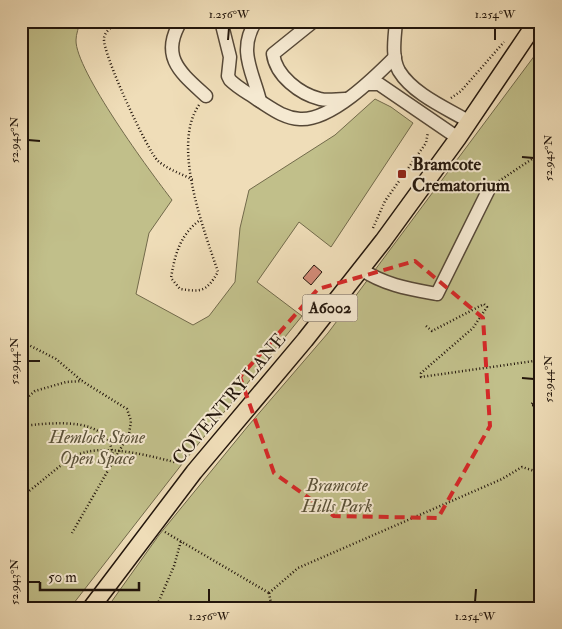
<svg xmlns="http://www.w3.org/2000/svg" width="562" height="629" font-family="'IM FELL Double Pica',serif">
<rect width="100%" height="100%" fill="#efddb8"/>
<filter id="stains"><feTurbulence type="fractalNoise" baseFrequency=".004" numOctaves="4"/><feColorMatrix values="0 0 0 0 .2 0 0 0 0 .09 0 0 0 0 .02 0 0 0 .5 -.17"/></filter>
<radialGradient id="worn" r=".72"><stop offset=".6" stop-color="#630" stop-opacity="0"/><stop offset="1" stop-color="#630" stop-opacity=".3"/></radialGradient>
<g fill="#c1bf8a" stroke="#726a4b">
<path d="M21,21H80C79,27 76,34 76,40C75,70 151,173 172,200L149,233L136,294L193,325L209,316L235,282L240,228L249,190L335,135L375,99L391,107L413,123L331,247L299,222L257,282L302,316L182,464L70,608H21Z"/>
<path d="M541,47V608H107L159,535L248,426L328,333Z"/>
</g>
<path fill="#d48c79" stroke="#23160c" d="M314,265L322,272L311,285L303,278Z"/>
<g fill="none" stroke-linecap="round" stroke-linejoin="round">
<g stroke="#564837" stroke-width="15">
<g id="minor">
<path d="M181,21C159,57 181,73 206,96"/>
<path d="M219,21L222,25L230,57L228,76L230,80C238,88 248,93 258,100C271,108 283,118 300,119C331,121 375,77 395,57"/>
<path d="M256,21C237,50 253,72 260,101"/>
<path d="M314,21L273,54C276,76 300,94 320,99C327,101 337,99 345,99"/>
<path d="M396,21C395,36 391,57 399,71C413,94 446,108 468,121"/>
<path d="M368,84H379L458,138"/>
<path d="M361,269C384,285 410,289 437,294L488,191"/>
</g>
</g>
<g stroke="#23160c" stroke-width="19">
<path id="major" d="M91,608L194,472L305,340L383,241L458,138L537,21"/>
</g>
<g stroke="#23160c" stroke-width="2.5" stroke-dasharray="1 2.5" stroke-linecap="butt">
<path d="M118,21C113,26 105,31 104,38C102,53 148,152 158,161C167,169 182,174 193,180"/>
<path d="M451,98L461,91L504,42"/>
<path d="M199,105C171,145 204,230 218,272C206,292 202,292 180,289L171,278C175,254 180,235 200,220"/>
<path d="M496,183L541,153"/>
<path d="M373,228L385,201L426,143L428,132"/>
<path d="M426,326L432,331L484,304L487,307L473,328L421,373V377L541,360"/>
<path d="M21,341L56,359L82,381"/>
<path d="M541,392L531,405L541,406"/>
<path d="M21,403L35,391L66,382L82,381L127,409L131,421L129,434L72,533"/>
<path d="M21,426C53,423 113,414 113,460"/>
<path d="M21,497C38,485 57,467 73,457C100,441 154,457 182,464"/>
<path d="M165,532L269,593"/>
<path d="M269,593L298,568L502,479L522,467L541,473"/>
<path d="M269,593L272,608"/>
<path d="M156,608L174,566L181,541"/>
</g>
<use href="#minor" stroke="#f5e9d1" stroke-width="12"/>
<use href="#major" stroke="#efddb8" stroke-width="16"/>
</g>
<path fill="none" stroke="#d62828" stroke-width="4" stroke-dasharray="10 6" stroke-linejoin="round" d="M415,261L483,318L490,426L438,518L334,516L274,473L240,377L318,289Z"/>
<path fill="none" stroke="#23160c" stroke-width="2" d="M228,40L229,28M495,40V28M28,140L40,141M522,157L534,158M28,361H40M522,378L534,379M28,582H40M209,602V589M475,602L476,589"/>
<rect fill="#8f2418" stroke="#f5e9d1" stroke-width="2" x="397" y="169" width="10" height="10" rx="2.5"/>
<g text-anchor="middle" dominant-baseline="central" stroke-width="4" stroke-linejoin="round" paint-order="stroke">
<rect fill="#f5e9d1" stroke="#625547" stroke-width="1" x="302.5" y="294.5" width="55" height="27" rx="4"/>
<g font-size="16" font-weight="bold" fill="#23160c">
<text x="330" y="308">A6002</text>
</g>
<g font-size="18" font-weight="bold" fill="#23160c" stroke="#f5e9d1" text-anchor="start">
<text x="412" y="164">Bramcote<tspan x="412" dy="21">Crematorium</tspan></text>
</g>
<g font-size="18" fill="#23160c" stroke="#f5e9d1">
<text transform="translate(229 399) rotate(-50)">COVENTRY LANE</text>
</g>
<g font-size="18" font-style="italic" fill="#5a5138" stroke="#f5e9d1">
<text x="97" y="437">Hemlock Stone<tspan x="97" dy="21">Open Space</tspan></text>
<text x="337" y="485">Bramcote<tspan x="337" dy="21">Hills Park</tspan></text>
</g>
</g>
<rect width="562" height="629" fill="none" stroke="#efddb8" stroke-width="55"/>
<path d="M40 582v8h99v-8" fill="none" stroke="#23160c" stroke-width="2.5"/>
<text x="48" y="582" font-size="15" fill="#23160c" stroke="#f5e9d1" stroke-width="4" paint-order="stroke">50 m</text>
<rect x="28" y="28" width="506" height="574" fill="none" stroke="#23160c" stroke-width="2"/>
<g font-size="12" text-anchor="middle" fill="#23160c">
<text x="229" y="18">1.256°W</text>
<text x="495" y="18">1.254°W</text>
<text transform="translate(14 140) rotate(-90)" y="4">52.945°N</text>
<text transform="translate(548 158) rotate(-90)" y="4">52.945°N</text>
<text transform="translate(14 361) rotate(-90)" y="4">52.944°N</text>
<text transform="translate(548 379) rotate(-90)" y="4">52.944°N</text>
<text transform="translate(14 582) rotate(-90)" y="4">52.943°N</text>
<text x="209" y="620">1.256°W</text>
<text x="475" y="620">1.254°W</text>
</g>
<rect width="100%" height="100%" filter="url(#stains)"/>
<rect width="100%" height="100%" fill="url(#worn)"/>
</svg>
